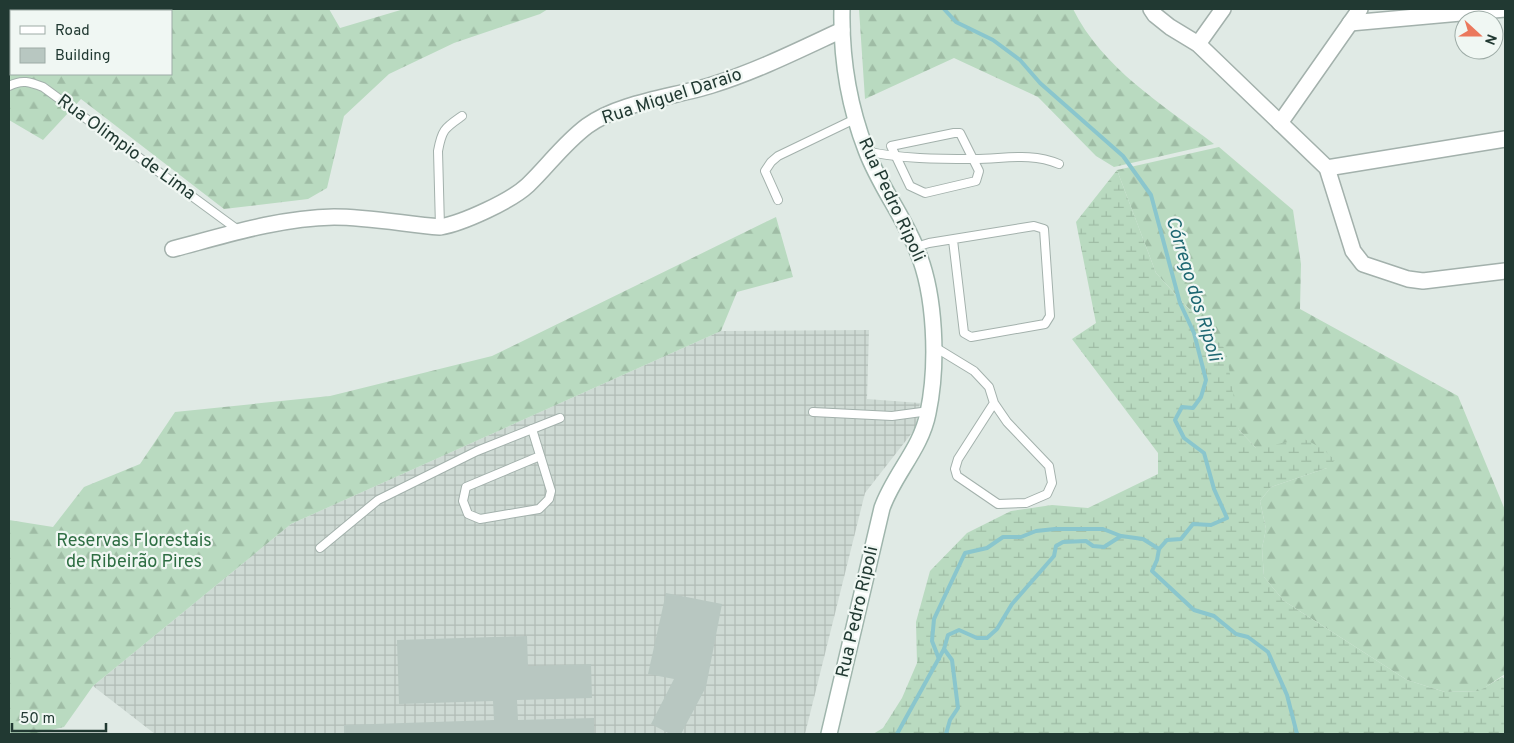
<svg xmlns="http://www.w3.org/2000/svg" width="1514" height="743" font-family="Overpass,sans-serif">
<defs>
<pattern id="industrial-grid" width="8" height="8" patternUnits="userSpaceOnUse" patternTransform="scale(1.25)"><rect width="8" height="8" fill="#cedad4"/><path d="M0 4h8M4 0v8" fill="none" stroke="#b1bcb6"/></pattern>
<pattern id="forest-firs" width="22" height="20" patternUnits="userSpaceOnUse" patternTransform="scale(1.25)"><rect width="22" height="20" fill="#b9dac0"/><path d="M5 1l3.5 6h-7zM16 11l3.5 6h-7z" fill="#9fbca5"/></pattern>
<pattern id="wetland-marsh" width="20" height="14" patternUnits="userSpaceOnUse" patternTransform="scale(1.25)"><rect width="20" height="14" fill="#b9dac0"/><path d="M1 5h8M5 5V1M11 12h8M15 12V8" fill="none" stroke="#9fbca5"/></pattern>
</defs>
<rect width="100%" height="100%" fill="#e0eae5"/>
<path fill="url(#industrial-grid)" d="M869,330L867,399L920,403L915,429L865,493L805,734H155L93,686L291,524L721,331Z"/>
<g fill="url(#forest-firs)" fill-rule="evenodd">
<path d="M9,9H329L340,28L404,9H548L540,14L454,43L389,74L344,116L327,188L308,199L224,209L81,99L43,140L9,120ZM11,11H171V74H11Z"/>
<path d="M859,9H1073C1103,69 1162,104 1214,144L1114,167L1096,156L1038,97L954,58L865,99Z"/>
<path d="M1219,147L1293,210L1301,264L1300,309L1458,396L1505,510V674L1480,691L1445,692L1407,680L1284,601L1264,577L1262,548L1266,529L1260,501L1271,487L1327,468L1256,448L1239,430L1190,310L1156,273L1117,170Z"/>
<path d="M776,217L793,277L737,292L721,331L291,524L93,686L64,727L33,734H9V520L53,527L84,487L140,464L175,412L330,396L492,356Z"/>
</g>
<path fill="url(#wetland-marsh)" d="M1117,170L1156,273L1226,350L1239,430L1256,448L1304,439L1322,448L1335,460L1327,468L1271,487L1260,501L1266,529L1262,548L1264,577L1284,601L1407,680L1445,692L1479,691L1502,677L1505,679V734H873L883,728L902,698L917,663L916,622L930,571L967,533L1011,511L1052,505L1088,508L1158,474V453L1072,339L1096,323L1076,222Z"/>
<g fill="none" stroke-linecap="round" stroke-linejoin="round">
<g stroke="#8ac6cd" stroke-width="4">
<path d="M1159,549L1157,560L1152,571L1194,610L1214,616L1236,634L1248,637L1268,652L1287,695L1297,734"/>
<path d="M944,649L952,660L958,708L950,720L946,734"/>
<path d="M939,659L932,641L934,619L965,553L987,548L1003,537H1021L1036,531L1055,529H1103L1121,536"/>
<path d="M897,734L944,649L948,635L959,630L977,638H987L997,629L1012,604L1054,556L1056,546L1063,542L1086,541L1093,546L1104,547L1121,536L1143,539L1159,549L1167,540L1181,539L1193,524L1211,525L1227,518L1214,489L1204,453L1184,438L1175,420L1182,407L1193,408L1201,397L1206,380L1194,333L1180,303L1151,195L1123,156L1040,83L1020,60L993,40L956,22L944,9"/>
</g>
</g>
<g fill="#b8c7c1">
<path d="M666,593L722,604L706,687L681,734H670L651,724L674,679L648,674Z"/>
<path d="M527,636L528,666L591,664L592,698L517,700L518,720L594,718V734H344V725L494,720L493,701L399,704L397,640Z"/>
</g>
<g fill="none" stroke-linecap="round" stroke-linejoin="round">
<g stroke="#a3b1ac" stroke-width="10">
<g id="lane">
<path d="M9,86C22,79 30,82 43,87L238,230"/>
<path d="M954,133H960L979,171L976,181L925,193L910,186L891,146Z"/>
<path d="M866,151C898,159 941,159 974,159C1004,159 1031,152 1059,164"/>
<path d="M778,200L765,171L771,162L778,156L855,119"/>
<path d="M440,227L438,151C442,129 445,128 462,116"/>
<path d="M916,247L929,243L1034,226L1044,229L1050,316L1045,324L971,337L964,333L953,240"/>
<path d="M933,346L974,371L989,387L994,403L1007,422L1049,466L1052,483L1047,494L1026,503L998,504L957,476L955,469L958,459L994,403"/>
<path d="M813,412L892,416L929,411"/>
<path d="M532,429L551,491L549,499L539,509L480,519L468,514L463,501L466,487L540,456"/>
<path d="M320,548L378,500L477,451L560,418"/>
</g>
</g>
<g stroke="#a3b1ac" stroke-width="18">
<g id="street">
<path d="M1151,9L1155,15L1170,27L1198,44L1327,168L1353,251L1363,264L1408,279L1423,281L1505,271"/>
<path d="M1350,23L1505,9"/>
<path d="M1198,44L1223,9"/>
<path d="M1280,123L1360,9"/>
<path d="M1327,168L1505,139"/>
<path d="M173,249C226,235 279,218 334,217C368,217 405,224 440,227C463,223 511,201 528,185C549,165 562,145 587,126C620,102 674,97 712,85C757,71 799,50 842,30"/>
</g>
</g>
<g stroke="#9fb5ac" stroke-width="18">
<path id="secondary" d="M829,734L882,508C894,474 921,449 928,413C938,365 936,293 916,248C902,214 879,185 866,150C849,106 841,56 842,9"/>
</g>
<use href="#lane" stroke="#fff" stroke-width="8"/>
<use href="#street" stroke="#fff" stroke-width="15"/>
<use href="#secondary" stroke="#fff" stroke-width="15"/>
</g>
<g text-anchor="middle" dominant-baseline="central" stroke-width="4.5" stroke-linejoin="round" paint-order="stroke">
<g font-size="18" fill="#213932" stroke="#f0f7f3">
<text transform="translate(672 97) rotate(-18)">Rua Miguel Daraio</text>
<text transform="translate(126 148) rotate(36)">Rua Olimpio de Lima</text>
<text transform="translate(891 200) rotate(65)">Rua Pedro Ripoli</text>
<text transform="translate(858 612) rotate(-77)">Rua Pedro Ripoli</text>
</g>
<g font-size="18" fill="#2e6e43" stroke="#f0f7f3">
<text x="134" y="541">Reservas Florestais<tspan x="134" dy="21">de Ribeirão Pires</tspan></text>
</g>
<g font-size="19" font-style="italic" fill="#1f6872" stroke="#f0f7f3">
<text transform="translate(1193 289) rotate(73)">Córrego dos Ripoli</text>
</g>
</g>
<rect width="1514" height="743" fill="none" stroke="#213932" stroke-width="20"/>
<rect x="10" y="10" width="162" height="65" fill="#f0f7f3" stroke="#9daba6"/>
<rect x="20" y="26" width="25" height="8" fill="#ffffff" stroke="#9daba6"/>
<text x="55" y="35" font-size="15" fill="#213932">Road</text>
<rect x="20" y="48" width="25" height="15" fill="#b8c7c1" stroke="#9daba6"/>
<text x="55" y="60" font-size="15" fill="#213932">Building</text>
<g transform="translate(1479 35) rotate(111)"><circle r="24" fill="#f0f7f3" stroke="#9daba6"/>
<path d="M0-4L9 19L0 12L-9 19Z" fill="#eb785d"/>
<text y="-8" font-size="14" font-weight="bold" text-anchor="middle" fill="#213932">N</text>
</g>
<path d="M12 723v8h94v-8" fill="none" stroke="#213932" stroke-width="2.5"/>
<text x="20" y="723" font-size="15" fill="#213932" stroke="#f0f7f3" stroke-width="4" paint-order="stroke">50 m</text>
</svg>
